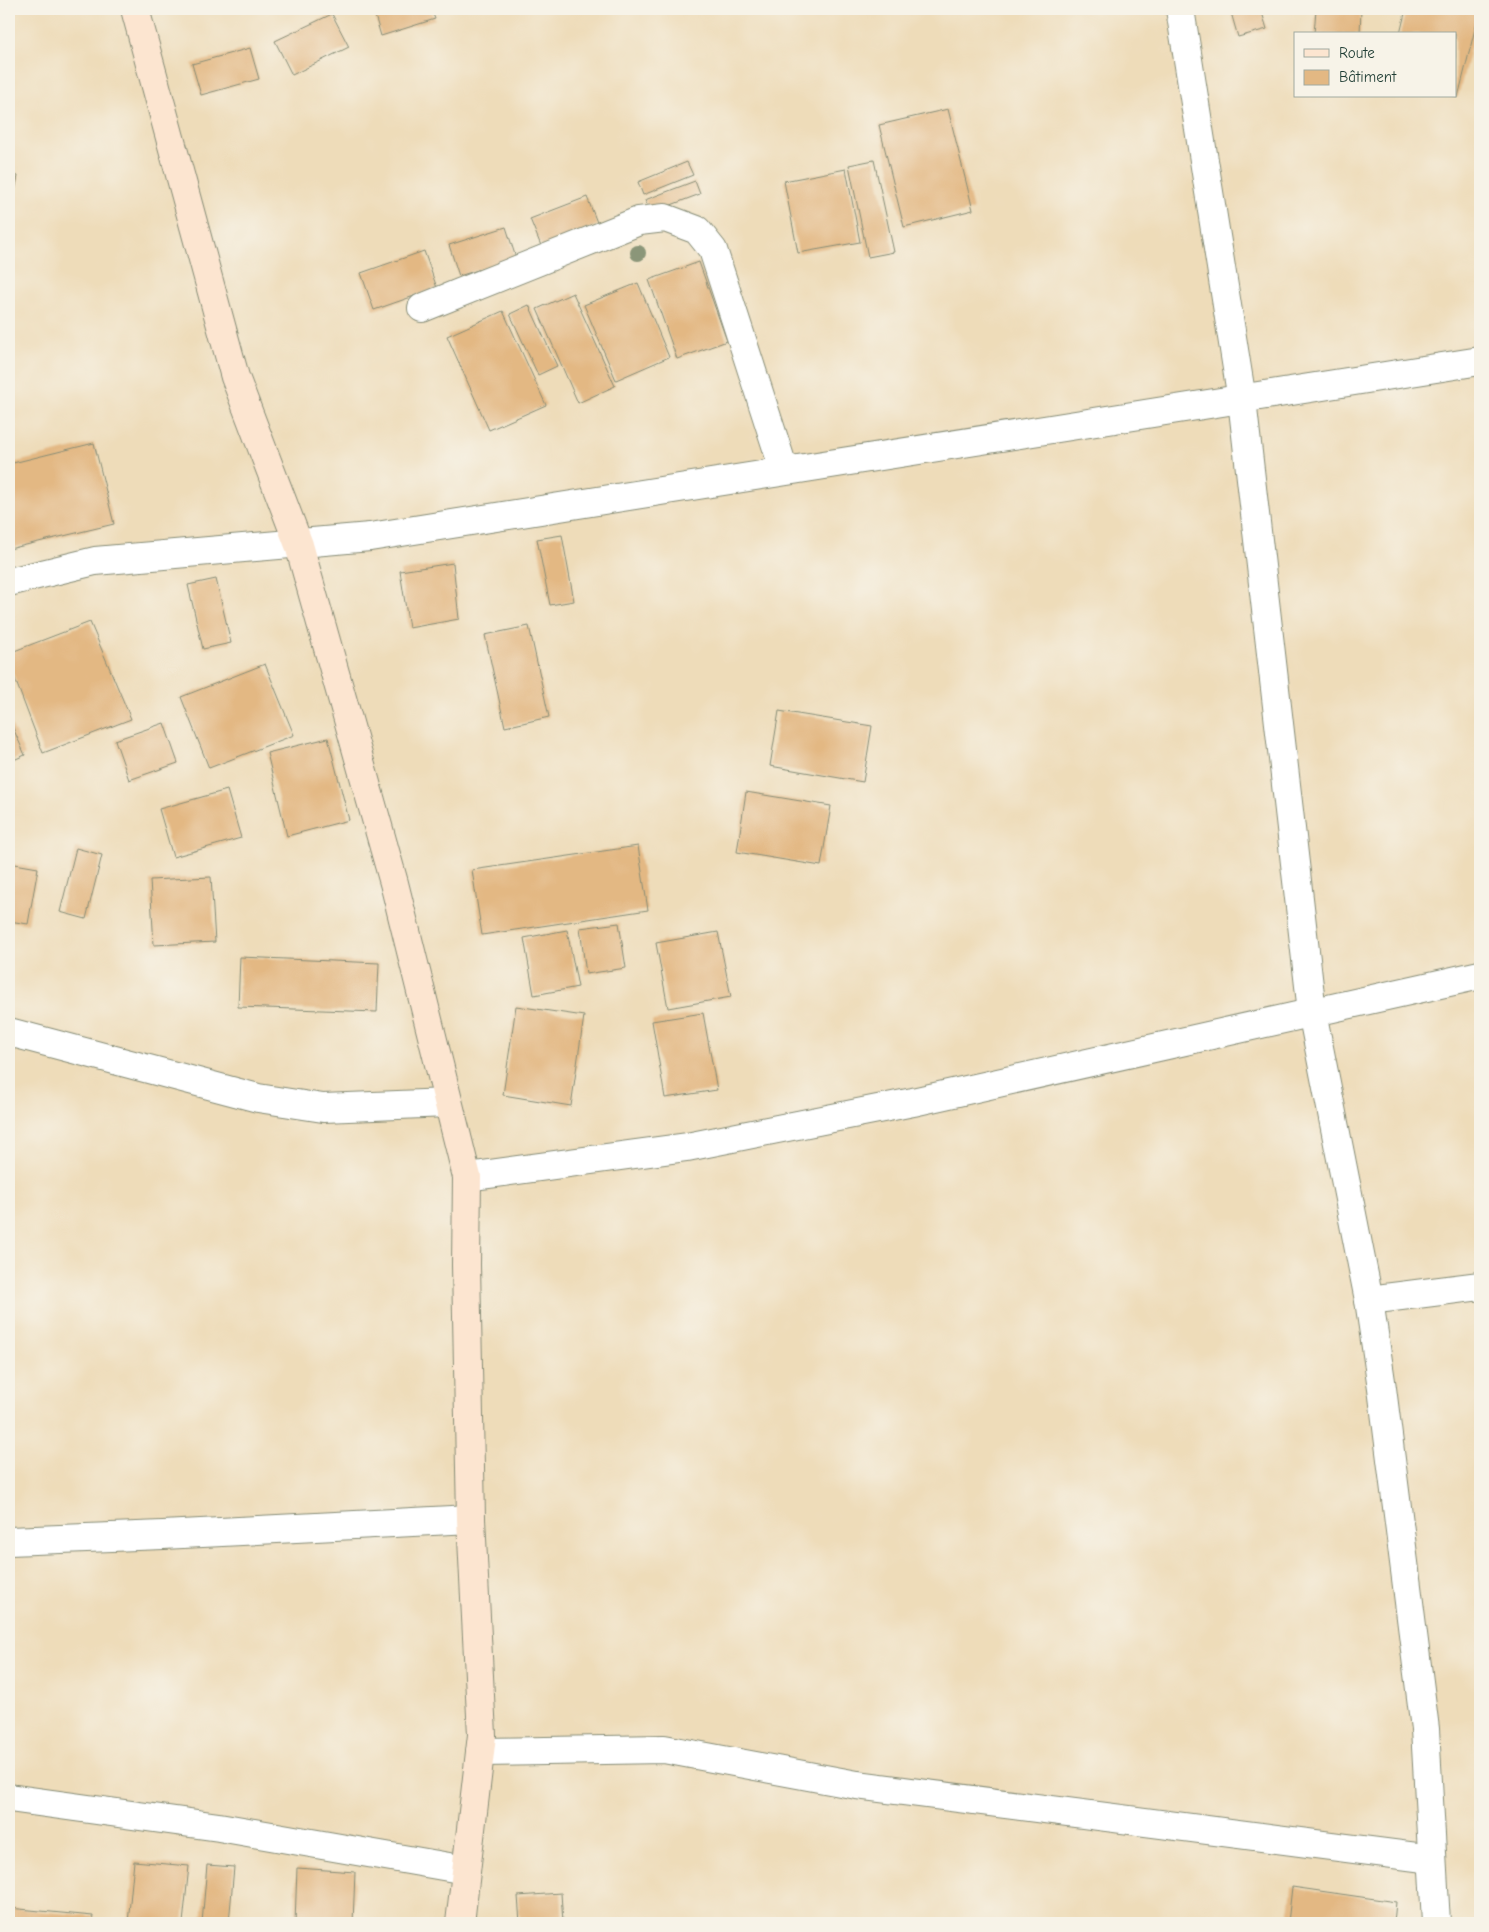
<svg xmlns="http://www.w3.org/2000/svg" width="1489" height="1932" font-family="'Comic Neue',sans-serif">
<rect width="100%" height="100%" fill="#f7f3e8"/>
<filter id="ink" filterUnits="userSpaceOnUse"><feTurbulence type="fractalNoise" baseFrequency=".02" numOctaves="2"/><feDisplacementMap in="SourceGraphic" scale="10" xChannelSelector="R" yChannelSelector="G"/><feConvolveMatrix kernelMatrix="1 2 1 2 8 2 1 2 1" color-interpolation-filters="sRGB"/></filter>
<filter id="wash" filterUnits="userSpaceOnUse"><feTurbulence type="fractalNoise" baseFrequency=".0096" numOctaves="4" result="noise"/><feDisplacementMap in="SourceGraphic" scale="20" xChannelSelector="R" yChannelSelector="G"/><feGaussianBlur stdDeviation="1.12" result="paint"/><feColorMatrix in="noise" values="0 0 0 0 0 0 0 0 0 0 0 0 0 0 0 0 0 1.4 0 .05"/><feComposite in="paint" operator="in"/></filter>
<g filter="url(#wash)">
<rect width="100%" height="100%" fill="#eedcb9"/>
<g id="blocks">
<g fill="#e3b883">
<path d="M373,9H431L435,19L381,36Z"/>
<path d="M1230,9H1261L1267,29L1238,37Z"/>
<path d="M1316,9H1361L1360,34H1314Z"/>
<path d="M1406,9H1480L1458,97H1455V34H1400Z"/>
<path d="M332,14L349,47L292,75L275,41Z"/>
<path d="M250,48L259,79L201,95L192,64Z"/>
<path d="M948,109L973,210L904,227L879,125Z"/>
<path d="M874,160L894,252L868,257L849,165Z"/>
<path d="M687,162L693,175L643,195L638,182Z"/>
<path d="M846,169L860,242L798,253L784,181Z"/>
<path d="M9,174L18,176L10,216L9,215Z"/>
<path d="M695,181L700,194L650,213L645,200Z"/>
<path d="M587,197L598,225L542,248L530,219Z"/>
<path d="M506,227L516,258L459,276L449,245Z"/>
<path d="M424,251L437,288L374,310L361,273Z"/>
<path d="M699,262L727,341L677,359L649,280Z"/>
<path d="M638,283L669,357L616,380L584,305Z"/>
<path d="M573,293L615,386L578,403L537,309Z"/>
<path d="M529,305L557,366L538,375L510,314Z"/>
<path d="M503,311L546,405L489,430L447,336Z"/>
<path d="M94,443L114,524L9,549V464Z"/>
<path d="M562,535L574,601L550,605L537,539Z"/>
<path d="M453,563L459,619L409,628L400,571Z"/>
<path d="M216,579L231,643L203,649L188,585Z"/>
<path d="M90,622L131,719L43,753L9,663V653Z"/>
<path d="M529,626L549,717L505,727L485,635Z"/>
<path d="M265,664L294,735L209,768L181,697Z"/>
<path d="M779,711L872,726L863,782L770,766Z"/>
<path d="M9,719L25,755L9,762Z"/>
<path d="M164,723L178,763L129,780L115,740Z"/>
<path d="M328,738L349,820L287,836L267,753Z"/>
<path d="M227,790L241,838L173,857L159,809Z"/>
<path d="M746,792L831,806L821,866L737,852Z"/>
<path d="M638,846L648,910L482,935L472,870Z"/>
<path d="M76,848L102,855L86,919L60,912Z"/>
<path d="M9,863L38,868L28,924L9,921Z"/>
<path d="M211,877L215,942L154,945L150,880Z"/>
<path d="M619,923L626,968L586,974L580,928Z"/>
<path d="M567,930L578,987L534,995L524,938Z"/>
<path d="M718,932L731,997L668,1008L656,943Z"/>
<path d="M240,957L379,963L377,1012L238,1007Z"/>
<path d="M516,1006L584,1016L571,1106L503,1095Z"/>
<path d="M703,1013L717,1090L665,1098L652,1021Z"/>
<path d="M134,1861L189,1866L183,1923H128Z"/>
<path d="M207,1865L234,1867L229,1923H202Z"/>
<path d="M297,1868L355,1872L353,1923H295Z"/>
<path d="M1292,1887L1396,1902L1394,1923H1288Z"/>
<path d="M561,1893L563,1923H520L518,1896Z"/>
<path d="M9,1908L93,1916L92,1923H9Z"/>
</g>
</g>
</g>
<g filter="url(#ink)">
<use href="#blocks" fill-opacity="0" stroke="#868c76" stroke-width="1"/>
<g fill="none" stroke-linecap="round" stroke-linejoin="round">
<g stroke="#868c76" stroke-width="30">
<g id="street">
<path d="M1180,9L1242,400L1312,1012L1369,1300L1382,1388L1425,1729L1436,1923"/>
<path d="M422,308L639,221L665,218L697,230L713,250L784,470"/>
<path d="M9,582L95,561L370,537L1480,361"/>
<path d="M9,1032L258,1098L323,1108L448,1103"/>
<path d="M467,1177L687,1147L913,1102L1480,975"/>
<path d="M1369,1300L1480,1286"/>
<path d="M9,1541L163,1535L471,1519"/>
<path d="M480,1752L664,1749L857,1785L1432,1859"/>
<path d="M9,1798L219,1827L466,1870"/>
</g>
</g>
<g stroke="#868c76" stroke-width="30">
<path id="secondary" d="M135,9L235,377L299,545L394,883L467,1177L466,1265L471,1519L482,1735L460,1923"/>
</g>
<use href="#street" stroke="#fff" stroke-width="28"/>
<use href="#secondary" stroke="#fce5d0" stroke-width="28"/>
</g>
<circle fill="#8b9679" cx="638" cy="253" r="8"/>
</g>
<rect width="1489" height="1932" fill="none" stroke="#f7f3e8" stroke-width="30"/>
<rect x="1294" y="32" width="162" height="65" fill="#f7f3e8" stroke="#a1aaa0"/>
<rect x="1304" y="49" width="25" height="8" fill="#fce5d0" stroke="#a1aaa0"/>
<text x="1339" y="58" font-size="15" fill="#1f3d34">Route</text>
<rect x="1304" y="70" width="25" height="15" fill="#e3b883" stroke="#a1aaa0"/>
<text x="1339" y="82" font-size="15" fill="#1f3d34">Bâtiment</text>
</svg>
